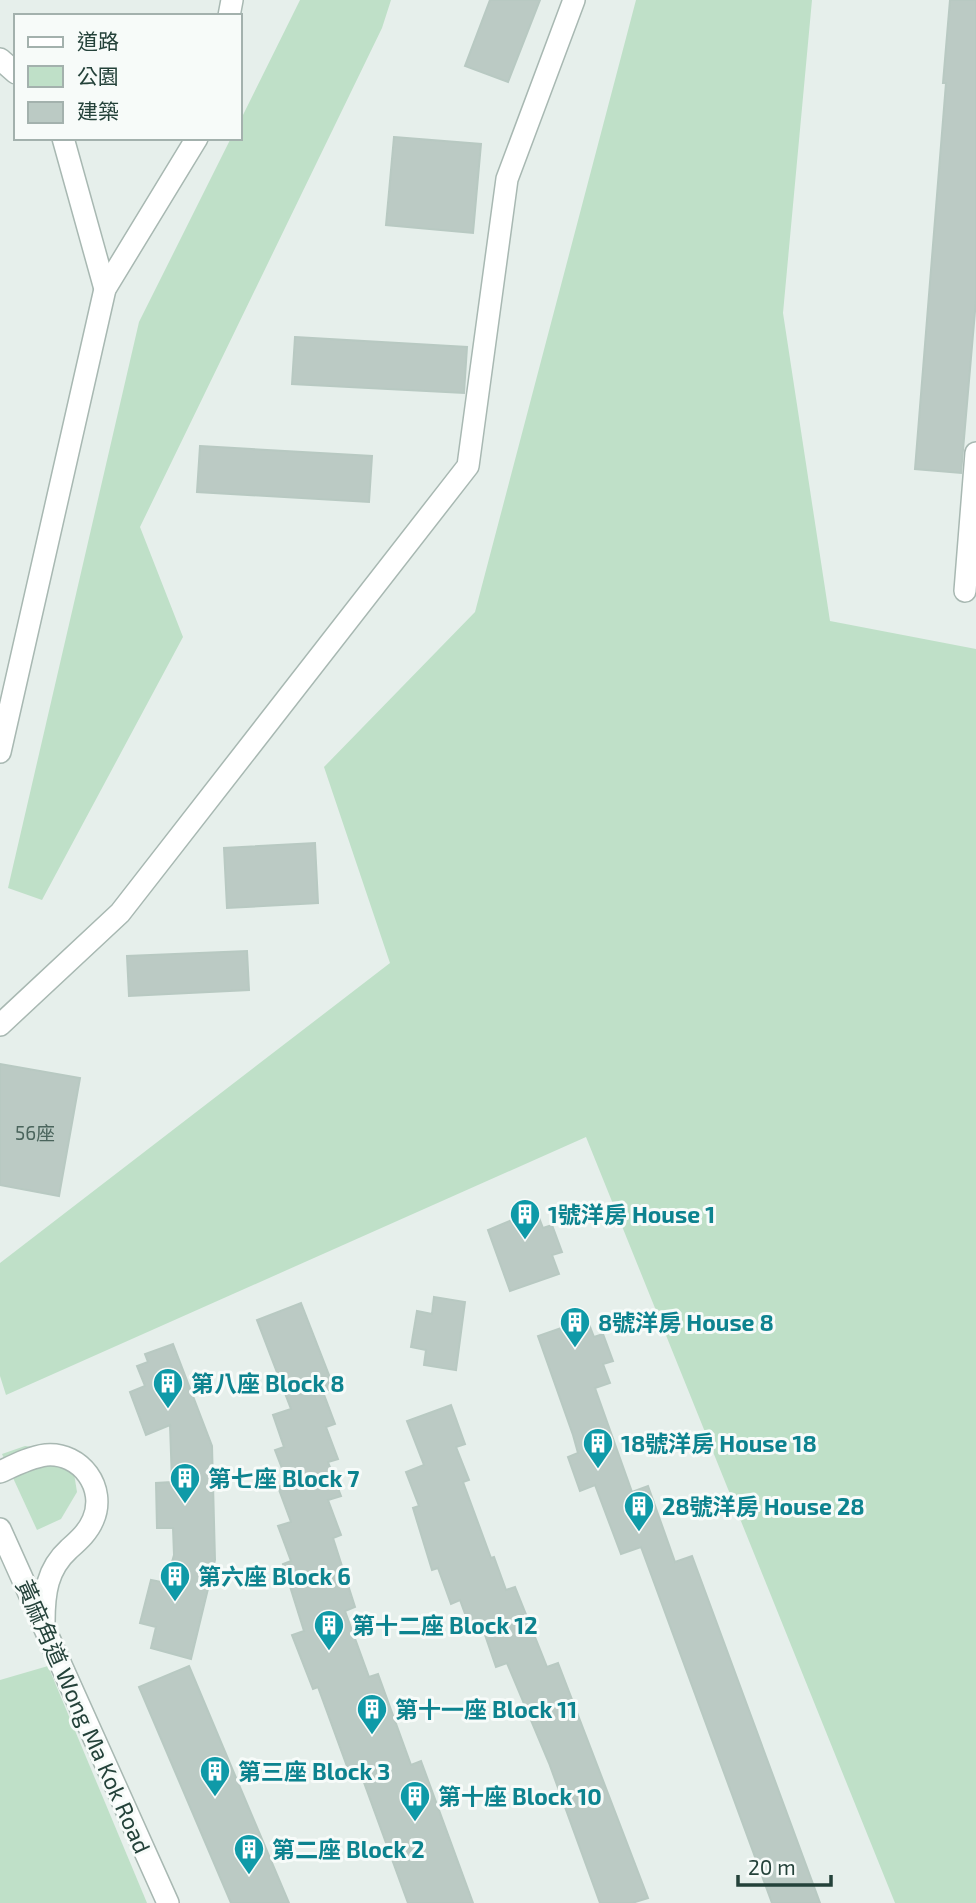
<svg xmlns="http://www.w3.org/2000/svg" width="976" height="1903" font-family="'Exo 2','Noto Sans TC',sans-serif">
<rect width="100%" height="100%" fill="#e6efeb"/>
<g fill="#bfe0c8">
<path d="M300,0H391L382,28L140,527L183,637L42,900L8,888L139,322L231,138H240V121Z"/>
<path d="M636,0H812L783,313L830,621L976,649V1903H895L586,1137L6,1395L0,1376V1263L390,963L324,767L475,612Z"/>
<path d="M25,1446L58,1450L72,1461L77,1492L61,1519L37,1530L2,1454Z"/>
<path d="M48,1666L147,1903H0V1680Z"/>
</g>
<g fill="#bbcac4" stroke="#b8c9c2" stroke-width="2">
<path d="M490,0H540L508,82L465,66Z"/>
<path d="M950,0H976V300L961,473L915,469L946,83H943Z"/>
<path d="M394,137L481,144L473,233L386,225Z"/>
<path d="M295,337L467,347L464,393L292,384Z"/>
<path d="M200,446L372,456L369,502L197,492Z"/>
<path d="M315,843L318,903L227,908L224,848Z"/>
<path d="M247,951L249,990L129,996L127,956Z"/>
<path d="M0,1064L80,1078L59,1196L0,1185Z"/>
<path d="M536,1210L543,1228L552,1225L562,1252L552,1255L559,1274L510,1291L488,1230Z"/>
<path d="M434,1297L465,1302L456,1370L424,1365L426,1350L411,1347L417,1311L432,1314Z"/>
<path d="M301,1303L334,1388L323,1392L335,1424L326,1427L338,1459L328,1462L341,1496L328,1500L341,1535L333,1538L355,1607L345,1611L369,1677L378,1674L411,1765L421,1761L473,1903H408L362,1777L352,1780L318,1687L313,1689L292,1635L304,1631L283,1564L291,1561L278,1526L291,1522L278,1487L288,1484L275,1450L284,1447L273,1415L291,1409L257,1320Z"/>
<path d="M587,1319L594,1337L603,1334L613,1361L603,1364L610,1383L595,1388L632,1492L648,1486L675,1562L692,1556L820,1903H772L641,1547L621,1554L595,1485L580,1491L568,1457L578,1453L573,1435L538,1336Z"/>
<path d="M173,1344L212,1446L215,1560L191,1659L151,1648L156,1627L140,1623L151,1580L166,1583L174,1555L173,1528H157L156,1483L172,1482L170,1425L146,1435L130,1392L145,1386L137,1366L148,1362L145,1354Z"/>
<path d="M451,1405L465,1444L456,1447L469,1480L463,1482L491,1558L494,1557L506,1590L515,1587L547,1667L558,1663L648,1898L632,1903H600L549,1763L507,1663L496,1667L483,1629L472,1633L460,1600L451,1604L438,1568L432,1570L413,1508L419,1506L406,1472L424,1465L407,1421Z"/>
<path d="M189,1666L223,1747L289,1903H231L139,1687Z"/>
</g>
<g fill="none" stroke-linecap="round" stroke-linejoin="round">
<g stroke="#a8b8b2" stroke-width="24">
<g id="minor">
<path d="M229,16L232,0"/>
<path d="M0,59L16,73"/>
<path d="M63,138L105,289"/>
<path d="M965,591L976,453"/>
<path d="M0,752L105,289L197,138"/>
<path d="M0,1025L120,913L468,466L507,179L574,0"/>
<path d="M0,1472C15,1465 30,1457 46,1455C81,1452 107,1488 93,1520C88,1532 79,1540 69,1549C47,1569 44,1593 44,1622"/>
<path d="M0,1529L168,1903"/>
</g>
</g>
<use href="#minor" stroke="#fff" stroke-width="21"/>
</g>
<defs>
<g id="building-pin" transform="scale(1.575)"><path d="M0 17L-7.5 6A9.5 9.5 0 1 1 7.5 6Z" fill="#0f9aa8" stroke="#f7fbf9"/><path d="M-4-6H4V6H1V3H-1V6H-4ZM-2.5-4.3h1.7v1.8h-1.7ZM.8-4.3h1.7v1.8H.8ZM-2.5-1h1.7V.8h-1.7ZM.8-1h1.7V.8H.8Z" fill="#fff"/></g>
</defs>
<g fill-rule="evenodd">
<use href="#building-pin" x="525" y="1214"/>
<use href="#building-pin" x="575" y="1322"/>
<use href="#building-pin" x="168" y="1383"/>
<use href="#building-pin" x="598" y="1443"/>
<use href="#building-pin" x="185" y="1478"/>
<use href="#building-pin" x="639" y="1506"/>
<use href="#building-pin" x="175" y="1576"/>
<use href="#building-pin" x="329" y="1625"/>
<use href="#building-pin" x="372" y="1709"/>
<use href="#building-pin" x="215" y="1771"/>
<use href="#building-pin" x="415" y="1796"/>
<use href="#building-pin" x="249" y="1849"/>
</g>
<g text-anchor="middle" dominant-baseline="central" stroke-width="6" stroke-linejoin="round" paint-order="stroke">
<g font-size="19" fill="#4a645c">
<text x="35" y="1132">56座</text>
</g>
<g font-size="23" font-weight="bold" fill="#0d838f" stroke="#f7fbf9" text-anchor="start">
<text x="548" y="1214">1號洋房 House 1</text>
<text x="598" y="1322">8號洋房 House 8</text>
<text x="191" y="1383">第八座 Block 8</text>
<text x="621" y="1443">18號洋房 House 18</text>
<text x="208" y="1478">第七座 Block 7</text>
<text x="662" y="1506">28號洋房 House 28</text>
<text x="198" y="1576">第六座 Block 6</text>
<text x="352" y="1625">第十二座 Block 12</text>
<text x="395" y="1709">第十一座 Block 11</text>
<text x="238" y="1771">第三座 Block 3</text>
<text x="438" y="1796">第十座 Block 10</text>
<text x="272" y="1849">第二座 Block 2</text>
</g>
<g font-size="23" fill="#24423a" stroke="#f7fbf9">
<text transform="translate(84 1716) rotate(66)">黃麻角道 Wong Ma Kok Road</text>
</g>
</g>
<rect x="14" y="14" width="228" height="126" fill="#f7fbf9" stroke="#a3b1ad" stroke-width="2"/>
<rect x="28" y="37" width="35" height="10" fill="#ffffff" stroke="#a3b1ad" stroke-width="2"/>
<text x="77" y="49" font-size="21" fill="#24423a">道路</text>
<rect x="28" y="66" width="35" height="21" fill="#bfe0c8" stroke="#a3b1ad" stroke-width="2"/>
<text x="77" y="84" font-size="21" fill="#24423a">公園</text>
<rect x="28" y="102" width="35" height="21" fill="#bbcac4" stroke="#a3b1ad" stroke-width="2"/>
<text x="77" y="119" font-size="21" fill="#24423a">建築</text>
<path d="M738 1875v10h93v-10" fill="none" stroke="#24423a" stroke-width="3.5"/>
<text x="748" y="1875" font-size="21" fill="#24423a" stroke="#f7fbf9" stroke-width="5" paint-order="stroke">20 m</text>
</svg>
